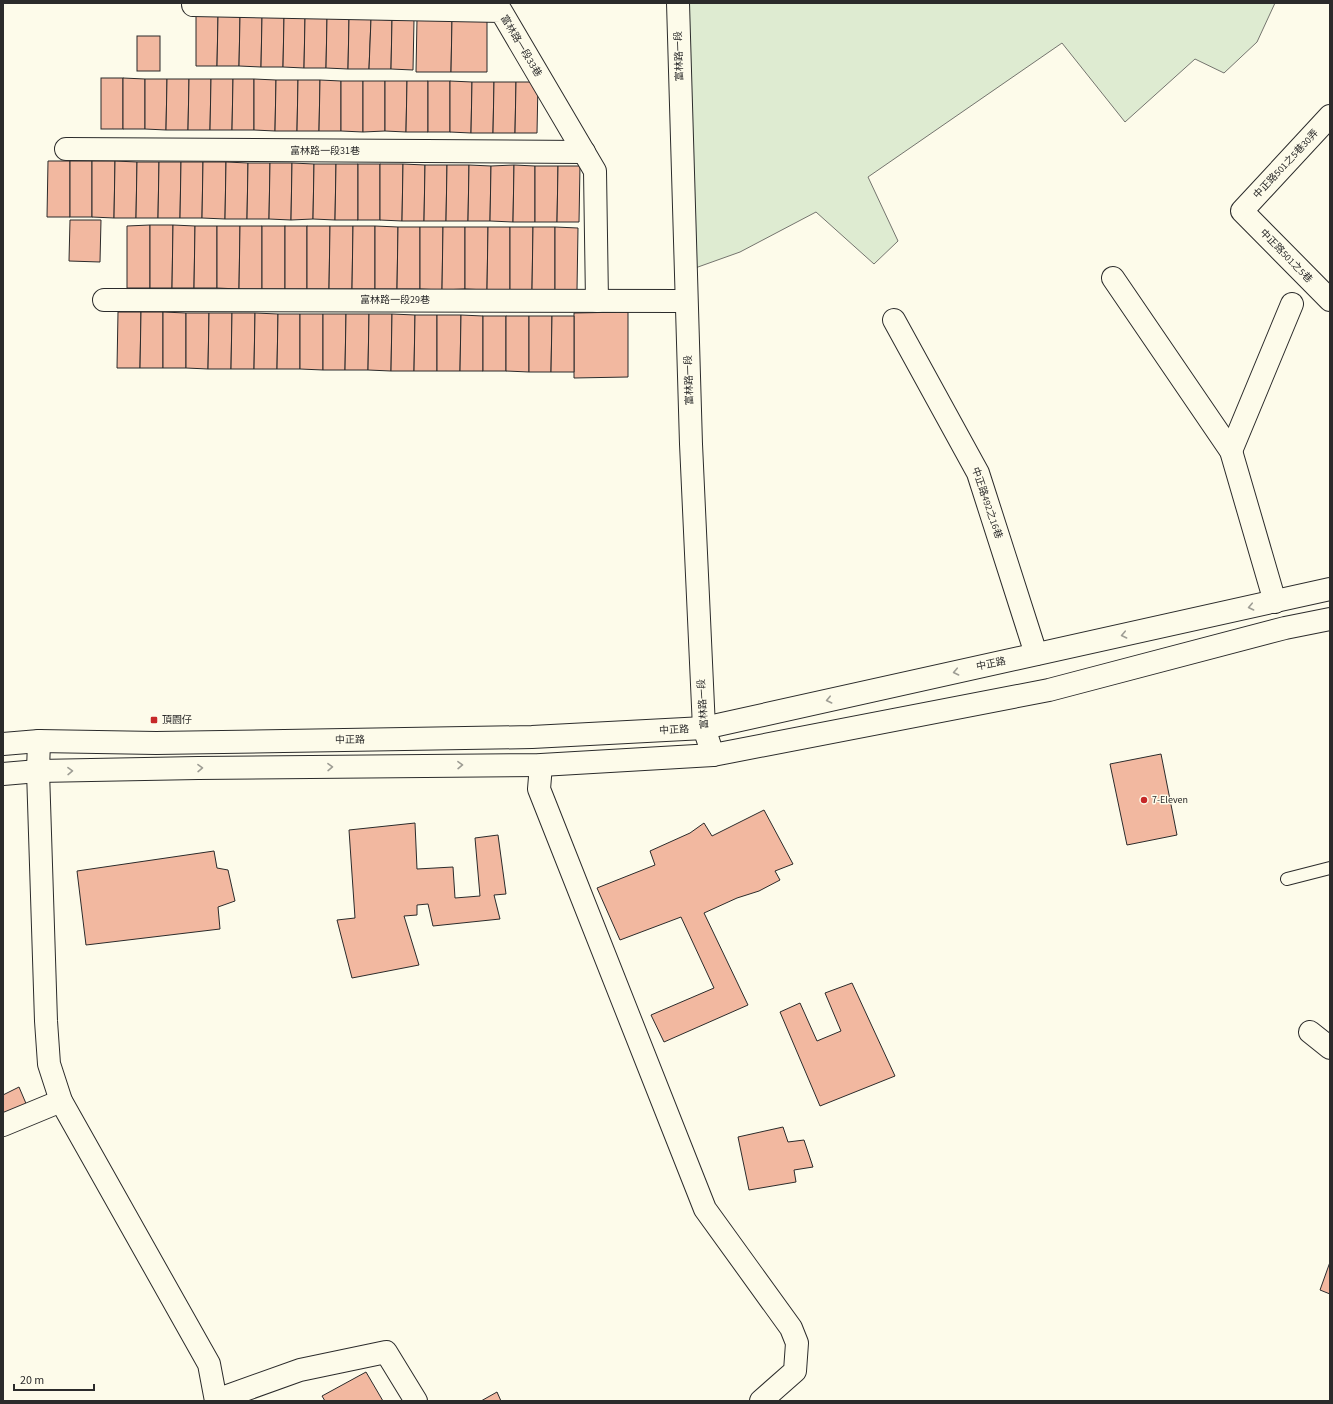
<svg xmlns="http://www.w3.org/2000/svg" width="1333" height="1404" font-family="'Source Sans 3','Noto Sans TC',sans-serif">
<rect width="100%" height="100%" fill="#fdfbea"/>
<path fill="#deebd1" stroke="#74746e" d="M678,3H1275L1257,42L1224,73L1195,59L1125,122L1062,43L868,177L898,241L874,264L816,212L740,252L684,272Z"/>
<g fill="#f2b8a0" stroke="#2b2b2b">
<path d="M196,16H218L217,66H196Z"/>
<path d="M218,16L240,17L239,66H217Z"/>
<path d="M240,17H262L261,67L239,66Z"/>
<path d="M262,17H284L283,67H261Z"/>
<path d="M284,17L305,18L304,68L283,67Z"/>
<path d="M305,18H327L326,68H304Z"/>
<path d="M327,18L349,19L348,69L326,68Z"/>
<path d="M349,19H371L369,69H348Z"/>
<path d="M371,19L392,20L391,69H369Z"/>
<path d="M417,19H452L451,72H416Z"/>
<path d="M452,19H487V72H451Z"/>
<path d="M392,20H414L413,70L391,69Z"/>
<rect x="137" y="36" width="23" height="35"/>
<rect x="101" y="78" width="22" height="51"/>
<path d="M123,78L145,79V129H123Z"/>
<path d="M145,79H167L166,130L145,129Z"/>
<path d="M167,79H189L188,130H166Z"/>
<path d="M189,79H211L210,130H188Z"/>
<path d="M211,79H233L232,130H210Z"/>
<path d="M233,79H254V130H232Z"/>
<path d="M254,79L276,80L275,131L254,130Z"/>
<path d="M276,80H298L297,131H275Z"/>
<path d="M298,80H320L319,131H297Z"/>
<path d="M320,80L341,81V131H319Z"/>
<path d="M341,81H363V132L341,131Z"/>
<path d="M363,81H385V131L363,132Z"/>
<path d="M385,81H407L406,132L385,131Z"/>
<path d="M407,81H428V132H406Z"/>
<rect x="428" y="81" width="22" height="51"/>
<path d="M450,81L472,82L471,133L450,132Z"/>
<path d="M472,82H494L493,133H471Z"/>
<path d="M494,82H516L515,133H493Z"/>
<path d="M516,82H538L537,133H515Z"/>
<path d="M48,161H70V217H47Z"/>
<rect x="70" y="161" width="22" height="56"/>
<path d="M92,161H115L114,218L92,217Z"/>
<path d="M115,161L137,162L136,218H114Z"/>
<path d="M137,162H159L158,218H136Z"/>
<path d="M159,162H181L180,218H158Z"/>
<path d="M181,162H203L202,218H180Z"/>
<path d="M203,162H226L225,219L202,218Z"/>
<path d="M226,162L248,163L247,219H225Z"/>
<path d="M248,163H270L269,219H247Z"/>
<path d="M270,163H292L291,220L269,219Z"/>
<path d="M292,163L314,164L313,219L291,220Z"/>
<path d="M314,164H336L335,220L313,219Z"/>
<path d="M336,164H358V220H335Z"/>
<rect x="358" y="164" width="22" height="56"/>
<path d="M380,164H403L402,221L380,220Z"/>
<path d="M403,164L425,165L424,221H402Z"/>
<path d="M425,165H447L446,221H424Z"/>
<path d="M447,165H469L468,221H446Z"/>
<path d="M469,165L491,166L490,221H468Z"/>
<path d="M514,165L513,222L490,221L491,166Z"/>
<path d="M514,165L535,166V222H513Z"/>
<path d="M535,166H558L557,222H535Z"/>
<path d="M558,166H580L579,222H557Z"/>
<path d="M70,220H101L100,262L69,261Z"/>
<path d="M150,225V288H127V226Z"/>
<path d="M150,225H173L172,288H150Z"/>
<path d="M173,225L195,226L194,288H172Z"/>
<path d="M195,226H217V288H194Z"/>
<path d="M217,226H240L239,289L217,288Z"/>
<path d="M240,226H262V289H239Z"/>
<rect x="262" y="226" width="23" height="63"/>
<rect x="285" y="226" width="22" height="63"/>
<path d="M307,226H330L329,289H307Z"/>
<path d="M330,226H353L352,289H329Z"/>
<path d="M353,226H375V289H352Z"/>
<path d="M375,226L398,227L397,289H375Z"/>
<path d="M398,227H420V289H397Z"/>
<path d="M420,227H443L442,290L420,289Z"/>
<path d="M443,227H465V289L442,290Z"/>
<path d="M465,227H488L487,290L465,289Z"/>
<path d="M488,227H510V290H487Z"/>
<path d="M510,227H533L532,290H510Z"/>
<path d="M533,227H555V290H532Z"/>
<path d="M555,227L578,228L577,290H555Z"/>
<path d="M118,312H141L140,368H117Z"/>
<path d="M141,312H163V368H140Z"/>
<path d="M163,312L186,313V368H163Z"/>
<path d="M628,312V377L574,378V313Z"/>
<path d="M186,313H209L208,369L186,368Z"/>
<path d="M209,313H232L231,369H208Z"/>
<path d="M232,313H255L254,369H231Z"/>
<path d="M255,313L278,314L277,369H254Z"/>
<path d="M278,314H300V369H277Z"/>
<path d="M300,314H323V370L300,369Z"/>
<path d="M323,314H346L345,370H323Z"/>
<path d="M346,314H369L368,370H345Z"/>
<path d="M369,314H392L391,371L368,370Z"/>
<path d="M392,314L415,315L414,371H391Z"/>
<path d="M415,315H437V371H414Z"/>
<path d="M437,315H461L460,371H437Z"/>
<path d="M461,315L483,316V371H460Z"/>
<rect x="483" y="316" width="23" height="55"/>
<path d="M506,316H529V372L506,371Z"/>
<path d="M529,316H552L551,372H529Z"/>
<path d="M552,316H574V372H551Z"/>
<path d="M1161,754L1177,835L1127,845L1110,764Z"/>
<path d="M764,810L793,864L775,871L780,880L759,891L737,898L704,913L748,1005L664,1042L651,1015L714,988L681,917L620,940L597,888L655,865L650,851L690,833L704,823L712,836Z"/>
<path d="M415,823L417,869L453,867L455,898L480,896L475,838L498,835L506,894L494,895L500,919L433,926L428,904L417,905V915L404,916L419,965L352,978L337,920L355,918L349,830Z"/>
<path d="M214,851L217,868L228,870L235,901L218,907L220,929L86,945L77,871Z"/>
<path d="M852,983L895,1076L820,1106L780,1012L800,1003L817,1041L841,1031L825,993Z"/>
<path d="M19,1087L33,1120L3,1133V1095Z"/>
<path d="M783,1127L788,1142L804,1140L813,1167L794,1170L796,1182L749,1190L738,1137Z"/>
<path d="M1330,1262V1294L1320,1290Z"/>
<path d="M366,1372L383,1401H325L322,1396Z"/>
<path d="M497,1392L501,1401H481Z"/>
</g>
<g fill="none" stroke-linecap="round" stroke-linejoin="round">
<g stroke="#2b2b2b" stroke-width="14">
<path id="service" d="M1287,879L1330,868"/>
</g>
<g stroke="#2b2b2b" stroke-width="24">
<g id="minor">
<path d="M678,3L691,444L704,728L713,755"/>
<path d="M193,5L501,11L595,171L597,301"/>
<path d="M1330,116L1242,211L1330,300"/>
<path d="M66,149L584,152"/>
<path d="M1113,278L1231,451L1275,602"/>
<path d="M104,300L686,301"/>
<path d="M894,320L978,473L1036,654"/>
<path d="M1231,451L1292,304"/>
<path d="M39,741L38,771L46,1021L49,1064L61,1101L209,1364L216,1401"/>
<path d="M541,765L539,789L705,1209L791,1328L797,1343L795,1371L761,1401"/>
<path d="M1310,1032L1330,1048"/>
<path d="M3,1125L61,1101"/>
<path d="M216,1400L300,1370L386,1352L416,1401"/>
</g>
</g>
<g stroke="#2b2b2b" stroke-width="24">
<g id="primary">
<path d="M3,744L39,741L156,743L532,737L704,728L1330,589"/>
<path d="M3,774L38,771L198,768L541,765L713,755L1049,690L1285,628L1330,619"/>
</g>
</g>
<use href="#service" stroke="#fdfbea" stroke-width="12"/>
<use href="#minor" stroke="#fdfbea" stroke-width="22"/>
<use href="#primary" stroke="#fdfbea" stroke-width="22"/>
</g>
<defs><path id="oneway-chevron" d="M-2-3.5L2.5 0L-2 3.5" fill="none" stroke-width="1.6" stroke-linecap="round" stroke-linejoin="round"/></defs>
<g stroke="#9e9d94">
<use href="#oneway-chevron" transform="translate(1251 607) rotate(168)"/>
<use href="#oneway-chevron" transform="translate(1124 635) rotate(168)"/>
<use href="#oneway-chevron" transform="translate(956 672) rotate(168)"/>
<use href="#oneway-chevron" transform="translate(829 700) rotate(167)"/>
<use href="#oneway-chevron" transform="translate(460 765) rotate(-1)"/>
<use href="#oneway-chevron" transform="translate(330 767) rotate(-1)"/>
<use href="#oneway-chevron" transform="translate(200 768) rotate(-1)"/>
<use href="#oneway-chevron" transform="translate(70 771) rotate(-1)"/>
</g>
<g fill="#c62828" stroke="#fdfbea" stroke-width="1.5">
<rect x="150" y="716" width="8" height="8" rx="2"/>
<circle cx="1144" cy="800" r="4"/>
</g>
<g text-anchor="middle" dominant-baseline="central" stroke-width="3" stroke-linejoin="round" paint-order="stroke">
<g font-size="10" fill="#2b2b2b" stroke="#fdfbea">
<text transform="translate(521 46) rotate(59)">富林路一段33巷</text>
<text transform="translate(679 56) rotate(-92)">富林路一段</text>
<text x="325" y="151">富林路一段31巷</text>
<text transform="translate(1286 164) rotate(-47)">中正路501之5巷30弄</text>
<text transform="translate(1286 256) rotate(46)">中正路501之5巷</text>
<text x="395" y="300">富林路一段29巷</text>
<text transform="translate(689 380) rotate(-92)">富林路一段</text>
<text transform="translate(987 503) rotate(71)">中正路492之16巷</text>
<text transform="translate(991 664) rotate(-12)">中正路</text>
<text transform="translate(703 704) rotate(-94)">富林路一段</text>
<text transform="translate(674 730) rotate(-3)">中正路</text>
<text transform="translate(350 740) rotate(-1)">中正路</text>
</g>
<g font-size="10" fill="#2b2b2b" stroke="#fdfbea" text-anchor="start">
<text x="162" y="720">頂園仔</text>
<text x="1152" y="800">7-Eleven</text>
</g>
</g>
<rect width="1333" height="1404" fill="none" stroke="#2b2b2b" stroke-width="8"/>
<path d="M14 1384v6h80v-6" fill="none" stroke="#2b2b2b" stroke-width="2"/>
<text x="20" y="1384" font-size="12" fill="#2b2b2b" stroke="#fdfbea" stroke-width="3" paint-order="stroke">20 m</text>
</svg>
